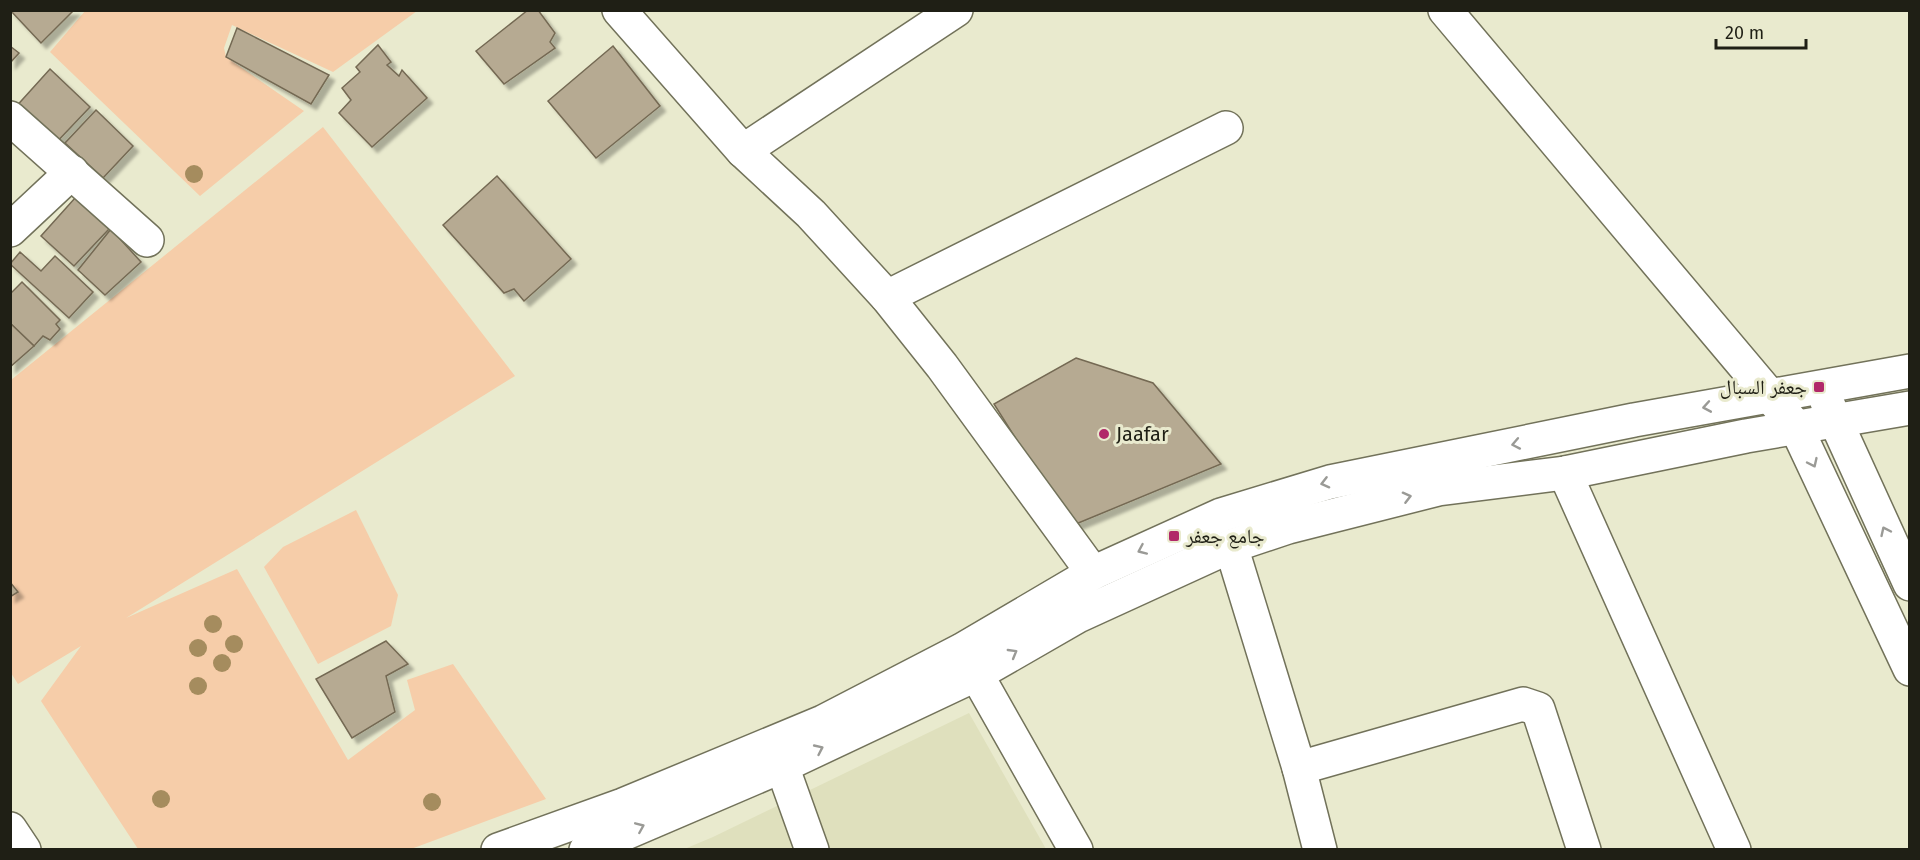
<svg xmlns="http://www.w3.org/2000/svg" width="1920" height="860" font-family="'Fira Sans','Noto Naskh Arabic',sans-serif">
<defs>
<filter id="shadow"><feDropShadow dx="5.5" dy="5.5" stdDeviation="1.5" flood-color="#0004"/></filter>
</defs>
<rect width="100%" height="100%" fill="#e9eace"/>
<path fill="#dfe0bd" d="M969,713L1046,849L682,850L713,837Z"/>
<g fill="#f6cda9">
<path d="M85,11H417L333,72L232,25L224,48L226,57L304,111L200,196L50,52Z"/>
<path d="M323,127L515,376L126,618L237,569L348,760L415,710L407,680L453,664L546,799L411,849H138L41,701L81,646L18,684L11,673L10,597L18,592L10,582L11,380Z"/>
<path d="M356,510L398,595L391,626L318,664L264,567L283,547Z"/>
</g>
<g fill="#b6aa92" stroke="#746953" stroke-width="1.5" filter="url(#shadow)">
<path d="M10,10H74L41,43Z"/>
<path d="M528,10H538L555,33L550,42L555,48L504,84L476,51Z"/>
<path d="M237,28L329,75L311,104L226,57Z"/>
<path d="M378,45L391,62L387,65L399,76L402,70L427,98L372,147L339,113L351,100L342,88L360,72L356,67Z"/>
<path d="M10,46L19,53L10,63Z"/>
<path d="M613,46L660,106L596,158L548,101Z"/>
<path d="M50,69L90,107L52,147L13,110Z"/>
<path d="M96,110L133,146L103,178L65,143Z"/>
<path d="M497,176L571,259L524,301L514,289L504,293L443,225Z"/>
<path d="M75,198L109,229L74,266L41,236Z"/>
<path d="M111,229L141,262L105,295L78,270Z"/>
<path d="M20,252L41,271L55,256L93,292L69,318L10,264Z"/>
<path d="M22,282L60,320L56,324L60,329L50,340L43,336L34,346L10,323V294Z"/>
<path d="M10,323L34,346L10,367Z"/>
<path d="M1076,358L1153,383L1221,464L1071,526L994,404Z"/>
<path d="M10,582L18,592L10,597Z"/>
<path d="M386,641L408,664L386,676L395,712L352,738L316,679Z"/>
</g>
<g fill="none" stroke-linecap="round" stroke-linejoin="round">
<g stroke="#72725a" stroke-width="36">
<g id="minor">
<path d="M619,10L743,151L811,214L887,297L942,366L1093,573"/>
<path d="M1445,10L1796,427L1910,669"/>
<path d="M10,118L147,240"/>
<path d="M743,151L956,10"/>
<path d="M10,230L72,172"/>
<path d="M887,297L1226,128"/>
<path d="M1827,402L1910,584"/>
<path d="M1565,473L1734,850"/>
<path d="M1231,546L1299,768L1320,850"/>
<path d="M966,656L1076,850"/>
<path d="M782,766L812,850"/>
<path d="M1299,768L1523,704L1538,709L1584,850"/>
<path d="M10,829L24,850"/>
<path d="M498,850L623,805L823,722L962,650L1093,573L1221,515L1330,482L1634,420L1910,371"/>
<path d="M586,850L782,766L977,674L1078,616L1231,546L1288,527L1438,489L1565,473L1746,436L1910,408"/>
</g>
</g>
<use href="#minor" stroke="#fff" stroke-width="33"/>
</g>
<g fill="#a58c5e">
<circle cx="194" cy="174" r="9"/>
<circle cx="213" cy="624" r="9"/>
<circle cx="234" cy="644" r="9"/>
<circle cx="198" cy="648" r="9"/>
<circle cx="222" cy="663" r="9"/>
<circle cx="198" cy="686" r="9"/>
<circle cx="161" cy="799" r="9"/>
<circle cx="432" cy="802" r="9"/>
</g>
<defs><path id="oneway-chevron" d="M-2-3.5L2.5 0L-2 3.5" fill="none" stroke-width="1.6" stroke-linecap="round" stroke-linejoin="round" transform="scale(1.5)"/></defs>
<g stroke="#9a9a96">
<use href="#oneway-chevron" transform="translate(1707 407) rotate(170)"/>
<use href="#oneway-chevron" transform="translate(1516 444) rotate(169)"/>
<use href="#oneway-chevron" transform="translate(1813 463) rotate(65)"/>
<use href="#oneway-chevron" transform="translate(1325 483) rotate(166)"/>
<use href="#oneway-chevron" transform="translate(1407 497) rotate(-14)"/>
<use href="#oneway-chevron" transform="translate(1885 531) rotate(-115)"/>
<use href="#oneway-chevron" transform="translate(1142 550) rotate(156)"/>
<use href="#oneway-chevron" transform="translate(1013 653) rotate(-30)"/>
<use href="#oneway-chevron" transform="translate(819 749) rotate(-25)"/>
<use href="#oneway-chevron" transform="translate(640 827) rotate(-23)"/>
</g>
<g fill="#b12869" stroke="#e9eace" stroke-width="2">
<rect x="1813" y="381" width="12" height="12" rx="3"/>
<circle cx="1104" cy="434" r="6"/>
<rect x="1168" y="530" width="12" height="12" rx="3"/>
</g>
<g text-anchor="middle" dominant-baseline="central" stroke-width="6" stroke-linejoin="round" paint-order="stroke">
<g font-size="20" fill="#1f1f15" stroke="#e9eace" text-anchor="start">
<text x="1807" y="387" text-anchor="end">جعفر السبال</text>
<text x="1116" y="434">Jaafar</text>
<text x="1186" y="536">جامع جعفر</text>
</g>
</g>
<rect width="1920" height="860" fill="none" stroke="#1f1f15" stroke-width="24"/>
<path d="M1716 39v9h90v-9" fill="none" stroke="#1f1f15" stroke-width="3"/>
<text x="1725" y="39" font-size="18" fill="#1f1f15" stroke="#e9eace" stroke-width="4.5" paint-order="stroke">20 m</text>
</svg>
